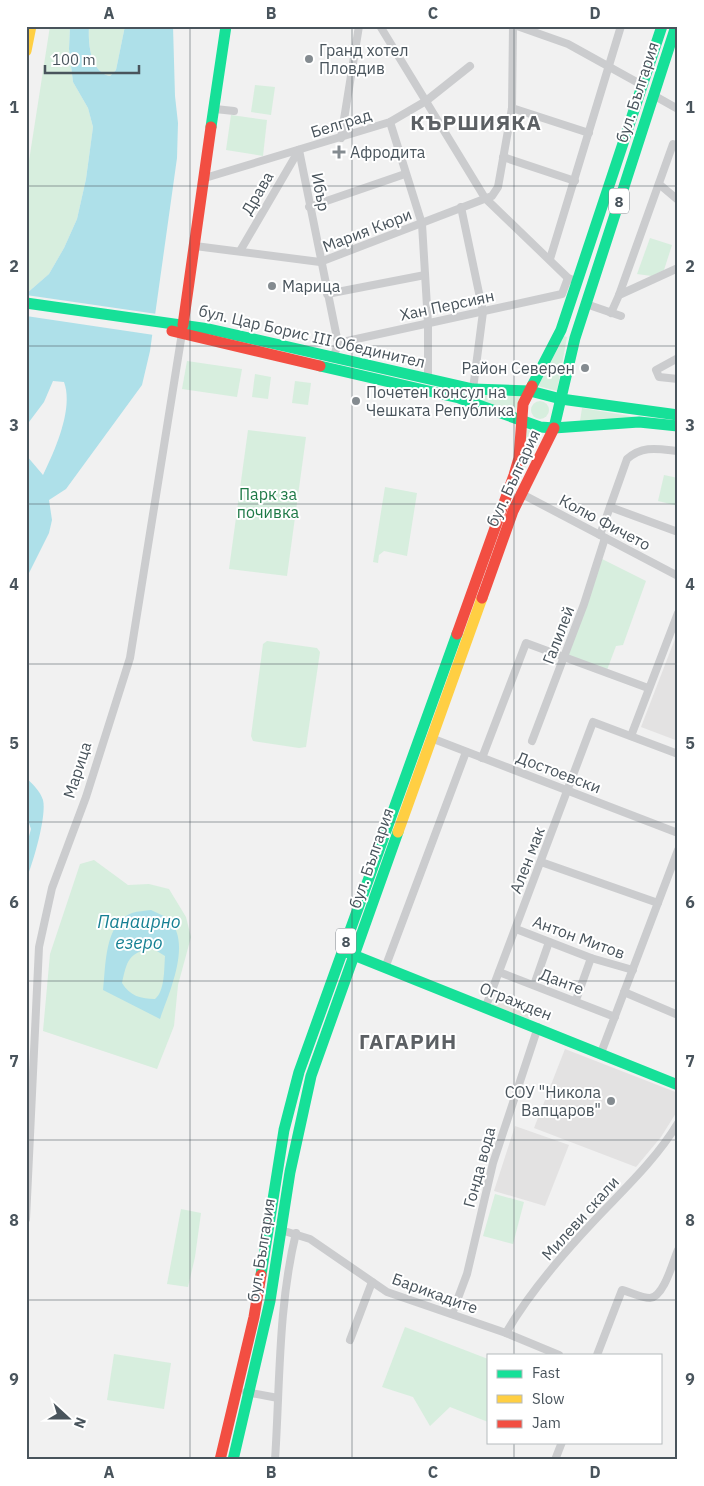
<svg xmlns="http://www.w3.org/2000/svg" width="704" height="1486" font-family="'IBM Plex Sans',sans-serif">
<rect width="100%" height="100%" fill="#f1f1f1"/>
<path fill="#e5e3de" d="M497,992L534,1005L529,1019L492,1005Z"/>
<g fill="#e3e2e2">
<path d="M678,631V741L641,727Z"/>
<path d="M565,1049L678,1093L676,1113L661,1137L636,1167L534,1128Z"/>
<path d="M515,1126L569,1145L545,1206L494,1191Z"/>
</g>
<g fill="#d7eede">
<path d="M50,26H70L69,49L73,82L88,108L93,127L86,179L77,219L64,248L49,274L26,294V180Z"/>
<path d="M89,26H125L116,70L110,76C90,72 88,43 89,26Z"/>
<path d="M255,85L275,87L271,115L251,112Z"/>
<path d="M231,115L267,120L263,156L226,150Z"/>
<path d="M650,238L672,245L664,270L652,276L637,274Z"/>
<path d="M564,336L567,337L557,391L538,386Z"/>
<path d="M187,361L242,369L237,397L182,389Z"/>
<path d="M255,374L271,377L268,399L252,397Z"/>
<path d="M295,381L311,383L308,405L292,403Z"/>
<path d="M460,393L520,396L515,414Z"/>
<circle cx="540" cy="410" r="9"/>
<path d="M582,408L642,418L580,421Z"/>
<path d="M525,429L542,434L520,478L517,477Z"/>
<path d="M248,430L306,437L287,576L229,569Z"/>
<path d="M664,475L678,478V506L658,501Z"/>
<path d="M385,487L417,493L407,556L384,551L379,555L378,563L373,562Z"/>
<path d="M602,559L646,581L623,645L616,646L607,670L568,655Z"/>
<path d="M267,641L317,648L320,652L306,747L299,748L253,741L251,736L263,644Z"/>
<path d="M94,860L128,885L149,884L169,889L186,917L191,937L178,985L174,1026L157,1069L43,1031L50,954L80,864Z"/>
<path d="M495,1194L524,1202L513,1244L483,1236Z"/>
<path d="M181,1209L201,1213L195,1257L188,1287L167,1284Z"/>
<path d="M405,1327L488,1359V1422L450,1407L430,1426L413,1397L382,1387Z"/>
<path d="M114,1354L171,1363L164,1409L107,1400Z"/>
</g>
<g fill="#aee0e9" fill-rule="evenodd">
<path d="M70,26H89C88,43 90,72 110,76L116,70L125,26H173L175,96L178,123L177,158L150,351L142,385L66,489L49,500L52,520L49,533L26,579V455L43,475C54,452 74,409 64,382L53,381L44,402L26,426V294L49,274L64,248L77,219L86,179L93,127L88,108L73,82L69,49Z"/>
<path d="M26,778C33,784 40,791 43,800C47,816 33,863 26,880V847L31,829L26,814Z"/>
<path d="M151,910C156,913 164,915 168,919C193,941 169,993 160,1019L103,990C106,966 104,923 132,913C138,911 145,911 151,910ZM152,948L165,956C164,969 165,991 155,999C141,999 130,996 122,983C127,961 128,953 152,948Z"/>
</g>
<path fill="#f1f1f1" d="M26,295L157,314L154,335L26,316Z"/>
<g fill="none" stroke-linecap="round" stroke-linejoin="round">
<g stroke="#cbccce" stroke-width="8">
<path d="M380,26L485,198L568,278L578,282"/>
<path d="M517,26L568,44L642,85"/>
<path d="M653,95L678,109"/>
<path d="M512,108L589,133"/>
<path d="M215,109L234,111"/>
<path d="M390,122L422,224L428,323V379"/>
<path d="M341,138L359,26"/>
<path d="M299,150L338,343L334,356"/>
<path d="M503,157L575,181"/>
<path d="M205,178L390,122L426,101L470,66"/>
<path d="M659,184L678,200"/>
<path d="M309,207L405,174"/>
<path d="M461,207L483,312L473,389"/>
<path d="M195,246L320,262L492,196L498,187L512,108L513,26"/>
<path d="M240,251L299,150"/>
<path d="M550,259L621,26"/>
<path d="M327,294L425,275"/>
<path d="M619,295L673,144"/>
<path d="M586,304L621,316"/>
<path d="M611,313L619,295L678,268"/>
<path d="M338,343L562,294L568,278"/>
<path d="M678,358L656,370L659,377L678,379"/>
<path d="M520,493L678,576"/>
<path d="M610,507L678,532"/>
<path d="M600,535L627,459C643,445 658,449 678,451"/>
<path d="M631,736L678,613"/>
<path d="M431,738L678,833"/>
<path d="M532,741L584,604L605,538"/>
<path d="M482,758L526,643L648,688"/>
<path d="M541,862L658,903"/>
<path d="M516,929L591,958L633,970"/>
<path d="M385,968L466,752"/>
<path d="M499,972L615,1017"/>
<path d="M534,985L549,942"/>
<path d="M624,992L678,1015"/>
<path d="M576,1000L591,958"/>
<path d="M486,1006L593,722L678,754"/>
<path d="M601,1053L678,850"/>
<path d="M26,1219L39,947L52,888L86,797L130,658L182,333"/>
<path d="M281,1230L310,1239L387,1292L506,1333L559,1355"/>
<path d="M452,1314L467,1274L493,1163L538,1027"/>
<path d="M506,1333C529,1293 561,1256 593,1222C623,1190 655,1161 678,1123"/>
<path d="M350,1340L372,1282"/>
<path d="M597,1355L622,1290C630,1292 642,1298 650,1298C664,1297 673,1261 678,1250"/>
<path d="M246,1392L278,1398"/>
<path d="M275,1460C280,1385 278,1306 296,1233"/>
<path d="M555,1460L562,1442"/>
</g>
<g stroke="#16e098" stroke-width="11">
<path d="M211,127L226,26"/>
<path d="M26,303L209,329L473,389L530,391L561,399"/>
<path d="M320,366L459,398L540,427L554,428"/>
<path d="M532,386L561,330L662,26"/>
<path d="M561,399L678,415"/>
<path d="M554,428L639,422L678,426"/>
<path d="M554,428L575,338L676,26"/>
<path d="M346,952L678,1085"/>
<path d="M261,1275L284,1130L299,1072L457,634"/>
<path d="M233,1460L270,1301L290,1172L311,1076L398,832"/>
</g>
<g stroke="#ffcf43" stroke-width="11">
<path d="M26,51L31,26"/>
<path d="M398,832L482,598"/>
</g>
<g stroke="#f24e42" stroke-width="11">
<path d="M183,325L211,127"/>
<path d="M172,331L320,366"/>
<path d="M482,598L513,511L554,428"/>
<path d="M457,634L514,475L519,458L523,404L532,386"/>
<path d="M220,1460L254,1317L261,1275"/>
</g>
</g>
<path fill="none" stroke="#49545c" stroke-width="1" stroke-opacity="0.55" d="M190,26V1460M352,26V1460M514,26V1355M26,186H678M26,346H678M26,504H678M26,664H678M26,822H678M26,981H678M26,1140H678M26,1300H678M514,1442V1460"/>
<g fill="#848b90" stroke="#fff" stroke-width="2">
<circle cx="309" cy="59" r="5"/>
<path d="M336.5 144.5h5v5h5v5h-5v5h-5v-5h-5v-5h5z"/>
<circle cx="272" cy="286" r="5"/>
<circle cx="585" cy="368" r="5"/>
<circle cx="356" cy="401" r="5"/>
<circle cx="611" cy="1101" r="5"/>
</g>
<g text-anchor="middle" dominant-baseline="central" stroke-width="4" stroke-linejoin="round" paint-order="stroke">
<g fill="#fff" stroke="#80878d" stroke-width="1">
<rect x="609" y="188.5" width="20" height="25" rx="4"/>
<rect x="336" y="928.5" width="20" height="25" rx="4"/>
</g>
<g font-size="15" font-weight="bold" fill="#49545c">
<text x="619" y="201">8</text>
<text x="346" y="941">8</text>
</g>
<g font-size="16" fill="#49545c" stroke="#fff" text-anchor="start">
<text x="319" y="50">Гранд хотел<tspan x="319" dy="18">Пловдив</tspan></text>
<text x="350" y="152">Афродита</text>
<text x="282" y="286">Марица</text>
<text x="575" y="368" text-anchor="end">Район Северен</text>
<text x="366" y="392">Почетен консул на<tspan x="366" dy="18">Чешката Република</tspan></text>
<text x="601" y="1092" text-anchor="end">СОУ "Никола<tspan x="601" dy="18">Вапцаров"</tspan></text>
</g>
<g font-size="16" fill="#49545c" stroke="#fff">
<text transform="translate(637 92) rotate(-72)">бул. България</text>
<text transform="translate(341 123) rotate(-17)">Белград</text>
<text transform="translate(321 192) rotate(79)">Ибър</text>
<text transform="translate(257 193) rotate(-60)">Драва</text>
<text transform="translate(367 230) rotate(-21)">Мария Кюри</text>
<text transform="translate(447 305) rotate(-12)">Хан Персиян</text>
<text transform="translate(312 336) rotate(13)">бул. Цар Борис III Обединител</text>
<text transform="translate(513 478) rotate(-65)">бул. България</text>
<text transform="translate(605 522) rotate(28)">Колю Фичето</text>
<text transform="translate(558 635) rotate(-69)">Галилей</text>
<text transform="translate(77 770) rotate(-72)">Марица</text>
<text transform="translate(559 772) rotate(21)">Достоевски</text>
<text transform="translate(371 858) rotate(-71)">бул. България</text>
<text transform="translate(527 860) rotate(-69)">Ален мак</text>
<text transform="translate(579 937) rotate(20)">Антон Митов</text>
<text transform="translate(562 981) rotate(21)">Данте</text>
<text transform="translate(516 1001) rotate(22)">Огражден</text>
<text transform="translate(479 1167) rotate(-75)">Гонда вода</text>
<text transform="translate(580 1218) rotate(-48)">Милеви скали</text>
<text transform="translate(261 1250) rotate(-81)">бул. България</text>
<text transform="translate(435 1293) rotate(20)">Барикадите</text>
</g>
<g font-size="16" fill="#1d7946" stroke="#fff">
<text x="268" y="494">Парк за<tspan x="268" dy="18">почивка</tspan></text>
</g>
<g font-size="18" font-style="italic" fill="#168093" stroke="#fff">
<text x="139" y="921">Панаирно<tspan x="139" dy="21">езеро</tspan></text>
</g>
<g font-size="21" font-weight="bold" letter-spacing="1" fill="#5c6064" stroke="#fff">
<text x="476" y="122">КЪРШИЯКА</text>
<text x="408" y="1041">ГАГАРИН</text>
</g>
</g>
<rect width="704" height="1486" fill="none" stroke="#ffffff" stroke-width="55"/>
<rect x="487" y="1354" width="175" height="90" fill="#ffffff" stroke="#b6bbbe"/>
<rect x="497" y="1370" width="25" height="8" fill="#16e098" stroke="#b6bbbe"/>
<text x="532" y="1378" font-size="15" fill="#49545c">Fast</text>
<rect x="497" y="1395" width="25" height="8" fill="#ffcf43" stroke="#b6bbbe"/>
<text x="532" y="1404" font-size="15" fill="#49545c">Slow</text>
<rect x="497" y="1420" width="25" height="8" fill="#f24e42" stroke="#b6bbbe"/>
<text x="532" y="1428" font-size="15" fill="#49545c">Jam</text>
<g transform="translate(68 1418) rotate(111)" stroke="#ffffff" stroke-width="4" paint-order="stroke">
<path d="M0-4L9 19L0 12L-9 19Z" fill="#49545c"/>
<text y="-8" font-size="14" font-weight="bold" text-anchor="middle" fill="#49545c">N</text>
</g>
<path d="M45 65v8h94v-8" fill="none" stroke="#49545c" stroke-width="2.5"/>
<text x="52" y="65" font-size="15" fill="#49545c" stroke="#ffffff" stroke-width="4" paint-order="stroke">100 m</text>
<rect x="28" y="28" width="648" height="1430" fill="none" stroke="#49545c" stroke-width="2"/>
<g font-size="16" text-anchor="middle" font-weight="bold" fill="#49545c">
<text x="109" y="19">A</text>
<text x="271" y="19">B</text>
<text x="433" y="19">C</text>
<text x="595" y="19">D</text>
<text x="14" y="113">1</text>
<text x="690" y="113">1</text>
<text x="14" y="272">2</text>
<text x="690" y="272">2</text>
<text x="14" y="431">3</text>
<text x="690" y="431">3</text>
<text x="14" y="590">4</text>
<text x="690" y="590">4</text>
<text x="14" y="749">5</text>
<text x="690" y="749">5</text>
<text x="14" y="908">6</text>
<text x="690" y="908">6</text>
<text x="14" y="1067">7</text>
<text x="690" y="1067">7</text>
<text x="14" y="1226">8</text>
<text x="690" y="1226">8</text>
<text x="14" y="1385">9</text>
<text x="690" y="1385">9</text>
<text x="109" y="1478">A</text>
<text x="271" y="1478">B</text>
<text x="433" y="1478">C</text>
<text x="595" y="1478">D</text>
</g>
</svg>
